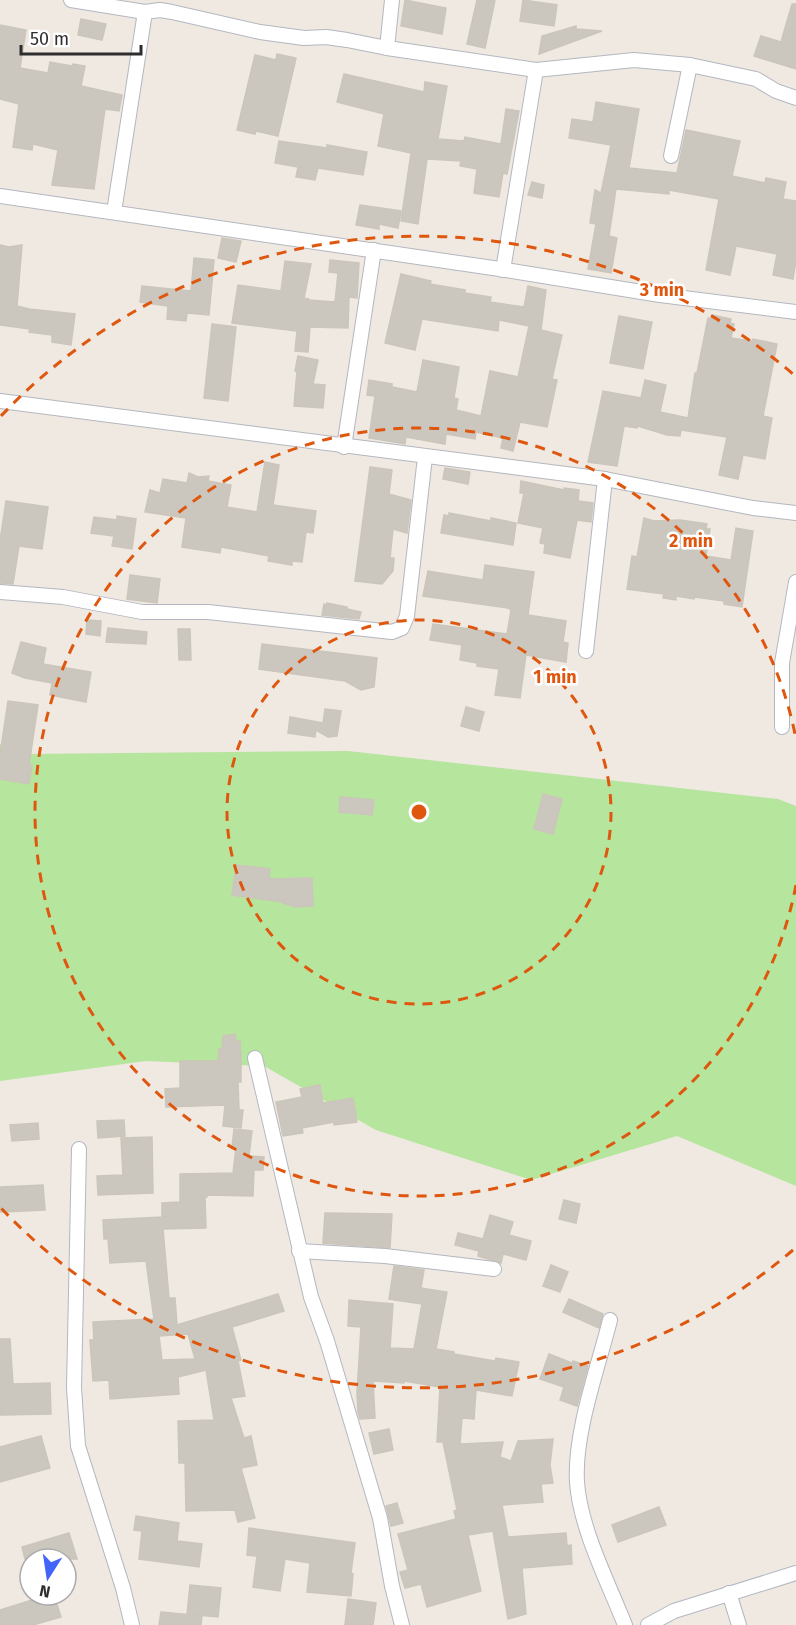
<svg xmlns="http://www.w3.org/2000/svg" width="796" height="1625" font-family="'Fira Sans',sans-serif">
<rect width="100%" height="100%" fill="#efe9e1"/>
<path fill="#b6e59e" d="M0,744L22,754L348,751L778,799L796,806V1186L677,1136L531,1180L376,1130L264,1066L146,1061L0,1081Z"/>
<g fill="#cbc7bf" stroke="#cbc5ba" stroke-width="1.5" fill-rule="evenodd">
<path d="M405,0L446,8L442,34L401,26Z"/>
<path d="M477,0H495L485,48L467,44Z"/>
<path d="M523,0L557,5L554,26L520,21Z"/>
<path d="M792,4H796V69L754,56L761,36L781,42Z"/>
<path d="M81,19L106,24L102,40L78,35Z"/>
<path d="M0,25L26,30L20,68L48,73L50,62L72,66L73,64L85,66L81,86L122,95L119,111L105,109L94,189L52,185L58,150L33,144L32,150L13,147L19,104L0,99Z"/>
<path d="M576,26V29L602,31L539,54L542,36Z"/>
<path d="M277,54L296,58L278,136L256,131L255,134L237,130L255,55L276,60Z"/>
<path d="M344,74L424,92L425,82L447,86L438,139L464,141L465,137L501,144L506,109L519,111L507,174L503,173L499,197L474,193L477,169L460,166L461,161L427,159L418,224L401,221L411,153L378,146L384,114L337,102Z"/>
<path d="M596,102L639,109L629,168L677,173L686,130L740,141L732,176L765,183L766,178L786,182L783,199L796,201V260L793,279L773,275L777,254L736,246L730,275L706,270L719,199L669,190V194L616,189L609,236L617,238L611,273L588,269L596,224L590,223L595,190L601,193L611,145L569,138L572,119L593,122Z"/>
<path d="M279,141L327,148V145L367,152L363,175L318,168L315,180L296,177L298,167L275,163Z"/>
<path d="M532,182L544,185L542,198L528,195Z"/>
<path d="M360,205L401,211L398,228L379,224V229L356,225Z"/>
<path d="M222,238L241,241L236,262L218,258Z"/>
<path d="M0,245L9,247L22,245L17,306L29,309L75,314L71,345L52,342V335L29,332L30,329L0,325Z"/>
<path d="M194,258L214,260L209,315L187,313L186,321L167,319L168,306L140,302L142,286L191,291Z"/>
<path d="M330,260L359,263L357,298L349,297L348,328L310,327L308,352L295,351L297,331L232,323L238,285L281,291L285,261L311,264L304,298L309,299V300L335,302L338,273L329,272Z"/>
<path d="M401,274L431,281L430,284L465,290V293L491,297L490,302L524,307L528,286L546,290L541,330L562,335L552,379L557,380L547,427L520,422L513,451L501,448L503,438L476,432L475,439L446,434L445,444L406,437L405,444L369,438L375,396L367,395L369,380L392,384V387L417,392L423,360L459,367L454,398L458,399L456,410L481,416L490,371L518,377L529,326L499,320L498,331L422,319L415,350L385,343Z"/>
<path d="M712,315L731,319L730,323L734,324L731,338L752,341L753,339L777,344L763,416L772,418L765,459L743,455L738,479L719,475L727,437L681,430L680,436L667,435L638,426L637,428L624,426L617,466L588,462L603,391L641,398L645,380L666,385L660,412L688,418L695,373H697L708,318L711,319Z"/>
<path d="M619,316L652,322L643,369L610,363Z"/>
<path d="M212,324L236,327L228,401L204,398Z"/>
<path d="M298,356L318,360L313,384L325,385L323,408L294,406L297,371H295Z"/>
<path d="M265,462L279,465L273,505L316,511L313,533L306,532L302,562L292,561V565L268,561L269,556L221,547L220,553L182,547L186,518L145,512L150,490L160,493L163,479L187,483L189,473L198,477L209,476L208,481L231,485L227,507L257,512Z"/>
<path d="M370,467L392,470L389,494L411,500L407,533L393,529L390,558H394L393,571L382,584L355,581Z"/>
<path d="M445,468L470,472L468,484L443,479Z"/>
<path d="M521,481L564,490V488L579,490L578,501L593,503L591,522L577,520L570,558L544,553L545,544L540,543L543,528L518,523L524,493H520Z"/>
<path d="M6,501L48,507L42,549L19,546L13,584L0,583V541Z"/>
<path d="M449,513L491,521V518L516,523L513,545L441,533L444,515L449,516Z"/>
<path d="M117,516L136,519L132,549L112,546L114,536L91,533L94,517L117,520Z"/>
<path d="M644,518L654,521L680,520L707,524L706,529H710L706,556L731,560L736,528L753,531L742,607L724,604V601L695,597L694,599L676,596V600L663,598L664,594L627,589L632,556L637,557Z"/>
<path d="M485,565L534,572L528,615L566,621L563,642L568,643L566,662L526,655L520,698L495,695L499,669L477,666V663L460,660L462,645L430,640L433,624L507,634L511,610L508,608L423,596L428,571L483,580Z"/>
<path d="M130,575L160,579L157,603L127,599Z"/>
<path d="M327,603L347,607V609L361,612L359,619L322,615L324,604L326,605Z"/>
<path d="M87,620L101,621L100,636L86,634Z"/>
<path d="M108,628L147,632L146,644L106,642Z"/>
<path d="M178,629H190L191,660H179Z"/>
<path d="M21,642L46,648L43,664L91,672L86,702L50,695L52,683L25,678L12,673Z"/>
<path d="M262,644L377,658L374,687L361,690L345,681L259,669Z"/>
<path d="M8,701L38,705L29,765H32L29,784L0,779V755Z"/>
<path d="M466,707L484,712L479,731L461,726Z"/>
<path d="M325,709L341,711L337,736L328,737L316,730L315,737L288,733L290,717L323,723Z"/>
<path d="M543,794L562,799L553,834L534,829Z"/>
<path d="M340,797L374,800L372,815L339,812Z"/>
<path d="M236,865L270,869L269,879L312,878L313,906L295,907L283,903V902L232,895Z"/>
<path d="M235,1034L236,1042L240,1041L241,1056V1082H238L239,1110H243L241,1128L223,1126L225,1105L166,1107L165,1089L180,1088V1061H218L219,1049H222L223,1036Z"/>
<path d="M320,1085L323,1103L353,1098L357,1122L334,1125V1122L302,1128L303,1133L283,1136L276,1102L302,1097L300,1089Z"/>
<path d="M124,1120L125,1136L98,1138L97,1121Z"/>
<path d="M38,1123L39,1139L12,1141L10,1125Z"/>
<path d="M234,1129L252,1131L249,1156L264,1157L263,1170H254L253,1196L207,1195V1197H205L206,1228L163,1229L169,1298H175L177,1325L278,1294L284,1311L232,1327L241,1360L238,1361L245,1396L231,1398L244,1438L251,1436L257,1465L241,1468L255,1518L238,1522L235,1510L186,1511L185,1463H179L178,1421L214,1420L206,1370L178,1377L179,1394L110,1399L109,1380L93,1381L90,1340H94L93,1322L154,1319L146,1261L110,1263L108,1239H104L103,1220L162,1217V1203L180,1202V1174L233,1173L236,1148L232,1147ZM188,1334L195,1359L162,1360L159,1336Z"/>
<path d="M152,1137L153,1193L98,1195L97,1176L123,1175L121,1138Z"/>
<path d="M43,1185L45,1210L0,1212V1187Z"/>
<path d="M564,1200L580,1204L576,1223L559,1219Z"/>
<path d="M325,1213L392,1214L390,1248L323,1243Z"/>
<path d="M490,1215L513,1222L509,1235L531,1241L526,1260L503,1254L501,1263L478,1256L479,1251L455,1245L458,1233L483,1239Z"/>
<path d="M551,1265L568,1272L560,1292L543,1286Z"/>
<path d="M394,1266L424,1270L421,1288L447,1292L436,1349L454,1352V1354L495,1361L496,1358L519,1362L512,1396L476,1390L474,1419L462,1418L460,1444L503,1442L500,1457L511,1461L518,1441L553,1439L550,1465L553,1483L541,1484L543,1502L502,1505L508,1537L566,1533L567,1546L571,1545L572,1564L522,1568L526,1614L508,1619L493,1531L468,1535L481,1591L427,1607L421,1584L405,1588L400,1572L408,1570L398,1534L456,1519L454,1511L457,1510L443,1442H437L440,1387L404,1381V1383L373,1381L375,1418L360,1419L358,1412L357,1393L361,1327L348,1326L349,1300L393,1304L390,1348L414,1349L422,1304L389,1299Z"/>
<path d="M569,1299L603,1314L599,1328L563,1312Z"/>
<path d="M0,1339H10L13,1384L50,1383L51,1414L0,1415Z"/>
<path d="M549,1354L572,1363L573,1361L588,1366L577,1406L560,1400L564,1387L540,1379Z"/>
<path d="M389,1429L393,1450L374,1454L369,1433Z"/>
<path d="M41,1436L50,1468L0,1482V1447Z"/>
<path d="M397,1503L403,1523L391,1526L386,1506Z"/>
<path d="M659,1507L666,1525L618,1542L612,1525Z"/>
<path d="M136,1516L179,1523L177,1541L202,1544L199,1567L139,1559L142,1531L134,1530Z"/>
<path d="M249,1528L355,1543L351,1573L353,1574L351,1596L307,1592L310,1563L285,1559L280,1591L253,1587L257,1556L247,1555Z"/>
<path d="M69,1533L77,1559H25L22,1547Z"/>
<path d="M190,1585L221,1588L218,1617L187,1614Z"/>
<path d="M48,1595H54L61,1617L33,1625H0V1610Z"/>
<path d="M348,1599L376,1603L373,1625H345Z"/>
<path d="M161,1612L202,1616L201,1625H159Z"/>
</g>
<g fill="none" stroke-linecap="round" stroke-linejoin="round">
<g stroke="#b4b7c1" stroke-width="16">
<g id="minor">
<path d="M71,0L145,12L160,10L172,12L260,32L304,38L326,37L347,40L387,48L536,70L634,60L690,65L756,79L776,91L796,98"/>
<path d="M387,48L392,0"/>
<path d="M671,156L690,65"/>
<path d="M0,196L493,268L660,295L796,312"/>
<path d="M114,212L145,12"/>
<path d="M503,270L536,70"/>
<path d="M0,401L605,479L753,508L796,513"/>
<path d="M344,447L374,250"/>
<path d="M0,592L63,597L142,612H208L392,632L402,628L407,616L425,457"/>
<path d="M586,651L605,479"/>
<path d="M782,727V663L796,582"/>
<path d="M255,1058L311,1297L327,1341L380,1518L392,1586L402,1625"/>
<path d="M79,1149L74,1388L78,1446L123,1588L132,1625"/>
<path d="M299,1251L385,1256L494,1269"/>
<path d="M610,1320C598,1368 574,1433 577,1482C580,1528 608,1582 625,1625"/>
<path d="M729,1593L739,1625"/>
<path d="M648,1625L674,1611L796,1573"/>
</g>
</g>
<use href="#minor" stroke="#fff" stroke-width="14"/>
</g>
<g fill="none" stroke="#df570e" stroke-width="3" stroke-dasharray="10 8">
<circle cx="419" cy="812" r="192"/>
<path d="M796 885A384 384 0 1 1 796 739"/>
<path d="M793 1250A576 576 0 0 1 1 1208M1 416A576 576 0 0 1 793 374"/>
</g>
<circle cx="419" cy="812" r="9" fill="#df570e" stroke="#fff" stroke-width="3"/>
<g font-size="18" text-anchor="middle" font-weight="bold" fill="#df570e" stroke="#fff" stroke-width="5" stroke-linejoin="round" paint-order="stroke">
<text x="662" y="296">3 min</text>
<text x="691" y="547">2 min</text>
<text x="555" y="683">1 min</text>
</g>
<g transform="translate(48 1577) rotate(192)"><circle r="28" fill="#ffffff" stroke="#ababab" stroke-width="1.5"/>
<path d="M0-4.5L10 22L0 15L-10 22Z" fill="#4264fb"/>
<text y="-9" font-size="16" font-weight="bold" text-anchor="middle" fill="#2e2e2e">N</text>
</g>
<path d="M21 45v9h120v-9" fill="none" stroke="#2e2e2e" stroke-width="3"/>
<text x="30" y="45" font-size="18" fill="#2e2e2e" stroke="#ffffff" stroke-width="4.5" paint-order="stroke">50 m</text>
</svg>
